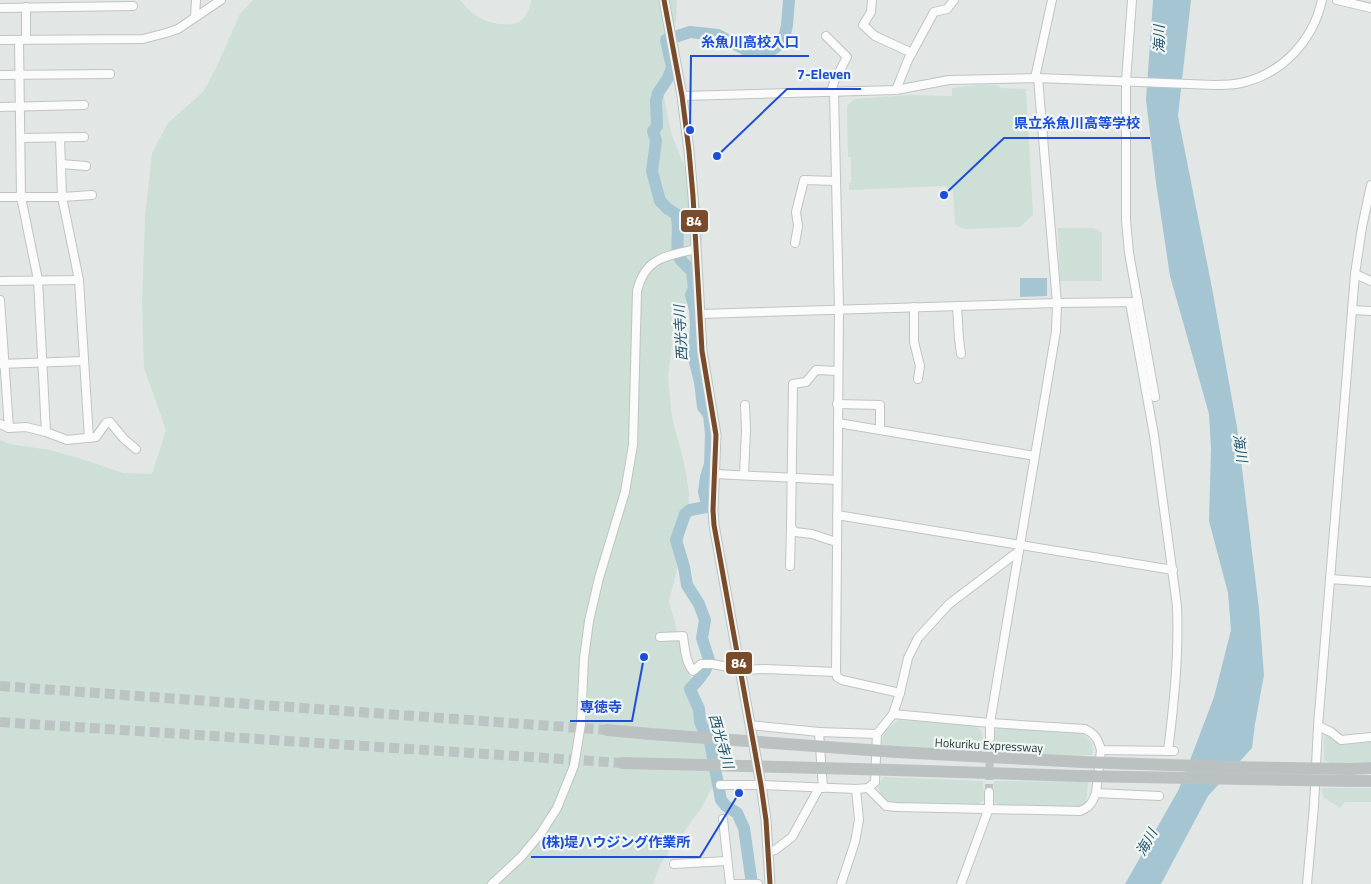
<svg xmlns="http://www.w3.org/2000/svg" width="1371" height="884" font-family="'Titillium Web','Noto Sans JP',sans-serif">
<rect width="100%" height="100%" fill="#e2e7e6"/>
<g fill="#cddfd6">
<path d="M253,0H460C465,6 472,14 480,18C491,24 515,29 524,18C528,14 530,6 531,0H677L676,20L667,54L662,87L671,133L701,207L703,232L697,277L684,309L672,345L668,376L672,418L684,462L689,492L688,513L681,554L669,601L687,667L712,730L718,758L714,784L702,807L661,863L653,884H0V440L10,444L50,450L82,459L123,473L152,474L166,430L144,368L142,303L145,218L152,153L168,123L203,92L216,68L240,14Z"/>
<path d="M979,85H999L1000,88L1026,89L1033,215L1020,227L968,229L961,228L955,224L953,190L946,186L849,190V183H851V157H848L847,106L854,99L910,95L952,96V88Z"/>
<path d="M1058,228H1094L1102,233V281H1060Z"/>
<path d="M898,720L972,725L981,730L986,753L884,746L881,743L885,731Z"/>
<path d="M998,728L1080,732C1090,739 1094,743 1092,755L1061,756L995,753L994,732Z"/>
<path d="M1324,734L1339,743L1350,744L1371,742V762L1333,764L1324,760Z"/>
<path d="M883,777L983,781L984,800L977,805L888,803L881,795L878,787Z"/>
<path d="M994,781L1088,782L1087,796L1085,803L1079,807L999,805L993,801Z"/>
<path d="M1321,788H1371V802H1345L1340,808L1323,797Z"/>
</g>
<g fill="#a6c5d2">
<path d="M1153,0H1191L1178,116L1212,288L1237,427L1259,609L1264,675L1255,724L1252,748L1208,796L1161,884H1125L1179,789L1214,697L1231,630L1228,593L1209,521L1211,448L1209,414L1170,276L1156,183L1146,100Z"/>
<path d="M1020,278H1047V296L1020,297Z"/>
</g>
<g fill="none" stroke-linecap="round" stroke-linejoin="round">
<path stroke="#a6c5d2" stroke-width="12" d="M752,884L744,828L737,813L726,806L721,800L710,742L700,722L699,709L690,689L699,679L705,671L709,660L702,638L705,620L699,604L687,585L684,567L676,540L685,514L690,510L706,507L708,505L706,500L704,492L706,477L710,464L711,434L709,415L703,407L700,382L694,358L696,326L695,310L691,295L694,289L692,271C688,267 683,263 680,259C674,250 681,227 676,214L668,209L660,201L652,171L656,141L653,131L657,126L656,101L658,93L668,78L672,67L666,40L690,32L718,35L748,51H762L773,49L780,44L785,34L787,25L789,0"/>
<path stroke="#bcc4c3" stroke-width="8" stroke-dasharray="8 4" stroke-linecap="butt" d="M989,792L990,738"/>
<g stroke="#bcc4c3" stroke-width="10" stroke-dasharray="10 5" stroke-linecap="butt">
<path d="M0,686L607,730"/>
<path d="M0,722L622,763"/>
</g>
<g stroke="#bfc4c3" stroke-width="10">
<g id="minor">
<path d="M872,0L871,12L863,25L875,36L912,53"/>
<path d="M1132,0L1126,81V220L1129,253L1155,397"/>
<path d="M1337,0L1371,8"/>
<path d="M0,8L133,6"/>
<path d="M195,17L196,0"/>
<path d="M826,36L847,57L834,82L831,92"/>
<path d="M26,39V7"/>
<path d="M0,40L143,39L166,33L178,29L221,0"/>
<path d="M19,40L21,197L38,280L46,432"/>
<path d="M0,75L110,74"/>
<path d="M1035,78L1052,0"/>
<path d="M896,90L908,60L934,12L947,9L954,0"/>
<path d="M682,96L896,90L949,80L1038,78L1214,85C1223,85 1232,85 1241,83C1282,74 1313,41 1322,0"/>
<path d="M0,107L84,105"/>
<path d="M21,138L84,137"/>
<path d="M60,138L62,197L79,280L89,438"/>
<path d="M61,164L86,166"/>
<path d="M0,197H62L92,195"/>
<path d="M795,243L798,226L796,212L804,180L836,181"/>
<path d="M1355,274L1371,281"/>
<path d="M0,281L79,280"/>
<path d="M0,300L9,428"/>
<path d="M1130,303L1154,435L1177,606C1179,655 1174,703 1168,751"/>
<path d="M957,306L959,339L961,354"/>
<path d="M914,307V342L920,366L918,379"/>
<path d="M1352,310L1371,311"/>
<path d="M700,314L1057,303L1138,302"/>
<path d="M0,364L84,361"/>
<path d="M837,404L880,405V430"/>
<path d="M838,423L1035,456"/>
<path d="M0,424L9,428L26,427L46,432L67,440L96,437L106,423L110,422L124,439L136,449"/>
<path d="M715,474L837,480"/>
<path d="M744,475L746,430L745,405"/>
<path d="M837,515L1173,570"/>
<path d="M836,542L812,534L795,532L791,527L793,384L806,382L816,370L838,371"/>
<path d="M790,566L791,527"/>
<path d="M1330,579L1371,582"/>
<path d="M660,637L683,636C685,648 685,661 693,671L701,664H712L740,669"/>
<path d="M740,670L766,669L836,672"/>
<path d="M900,693L908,658L918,638L949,604L1019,551"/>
<path d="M893,714L990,723L1085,729C1095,734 1098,739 1101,750L1174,751"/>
<path d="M750,725L819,732"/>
<path d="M1318,726L1331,732L1341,740L1371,737"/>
<path d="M990,738V723L1056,331L1057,303L1038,78"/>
<path d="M720,785H761L856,789L859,820L855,842L841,884"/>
<path d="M823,788L819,732L877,734L893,714L900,693L842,680L837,677L836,672L839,309L834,92"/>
<path d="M868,788L886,806L897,807L1080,811C1090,807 1092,803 1096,793L1159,796"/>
<path d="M856,789L868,788L875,782L877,734"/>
<path d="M1096,793L1101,750"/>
<path d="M723,819L730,884"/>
<path d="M768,852L775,850L792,837L819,788"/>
<path d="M674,864L727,861"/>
<path d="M492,884L521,857L541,833L557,808L574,766L581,724L584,658L589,621L599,578L625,492L633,445L637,291C645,257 667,256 696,249"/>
<path d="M732,884H758"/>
<path d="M961,884L989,808V792"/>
<path d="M1307,884L1314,806L1318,726L1355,274L1362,227L1371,185"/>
</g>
</g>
<g stroke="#bcc3c3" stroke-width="11">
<path id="major" d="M664,0L682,96L689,151L693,196L702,351L716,435L713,510L714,525L761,785L766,820L770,884"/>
</g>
<g stroke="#bcc3c3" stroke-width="12">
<g id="highway">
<path d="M607,730L651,734"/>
<path d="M896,752L1082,762"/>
<path d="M622,763L665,764"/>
<path d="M1351,769L1371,768"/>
<path d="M894,770L1079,776"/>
<path d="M1350,781H1371"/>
</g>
</g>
<use href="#minor" stroke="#fbfbfb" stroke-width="8"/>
<use href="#major" stroke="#ced3d3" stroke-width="9"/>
<use href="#highway" stroke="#bac1c0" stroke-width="10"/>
<g stroke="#bcc3c3" stroke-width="12" stroke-linecap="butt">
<g id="highway-bridge">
<path d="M651,734L896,752"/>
<path d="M1082,762L1227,767L1351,769"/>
<path d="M665,764L894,770"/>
<path d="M1079,776L1350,781"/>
</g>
</g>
<use href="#highway-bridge" stroke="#bac1c0" stroke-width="10"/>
<g stroke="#f0f6f4" stroke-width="9">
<path id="bus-1" d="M664,0L682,96L689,151L693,196L702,351L716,435L713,510L714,525L761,785L766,820L770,884"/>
</g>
<use href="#bus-1" stroke="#7a4b2a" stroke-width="5"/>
</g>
<g text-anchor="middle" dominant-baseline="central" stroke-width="4.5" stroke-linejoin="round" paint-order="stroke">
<g font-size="12" fill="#233836" stroke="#f0f6f4">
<text transform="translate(989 745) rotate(3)">Hokuriku Expressway</text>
</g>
<g font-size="14" font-style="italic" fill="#23546d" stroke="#f0f6f4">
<text transform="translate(1158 39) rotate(-90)">海川</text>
<text transform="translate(680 333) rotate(-93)">西光寺川</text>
<text transform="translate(1241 448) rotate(82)">海川</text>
<text transform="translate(722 741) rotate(74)">西光寺川</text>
<text transform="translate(1146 842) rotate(-61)">海川</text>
</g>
</g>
<path fill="none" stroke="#1d4ed8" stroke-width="2" d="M690 130L691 56H809M717 156L787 89H861M944 195L1004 138H1150M644 657L632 721H570M739 793L700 857H531"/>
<g fill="#1d4ed8" stroke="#f0f6f4" stroke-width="2">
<circle cx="690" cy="130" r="5"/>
<circle cx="717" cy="156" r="5"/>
<circle cx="944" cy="195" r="5"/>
<circle cx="644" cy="657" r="5"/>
<circle cx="739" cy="793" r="5"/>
</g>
<g font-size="14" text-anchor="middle" font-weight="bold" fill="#1d4ed8" stroke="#f0f6f4" stroke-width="4.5" stroke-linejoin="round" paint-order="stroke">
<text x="750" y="47">糸魚川高校入口</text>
<text x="824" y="79">7-Eleven</text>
<text x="1077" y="128">県立糸魚川高等学校</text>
<text x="601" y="712">専徳寺</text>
<text x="616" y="847">(株)堤ハウジング作業所</text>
</g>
<g stroke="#f0f6f4" stroke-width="2">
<rect x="680" y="209" width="29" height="24" rx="5" fill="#7a4b2a"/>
<rect x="725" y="651" width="28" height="24" rx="5" fill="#7a4b2a"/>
</g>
<g font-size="14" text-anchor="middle" font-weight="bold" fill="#fff">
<text x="694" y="226">84</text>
<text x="739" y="668">84</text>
</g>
</svg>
